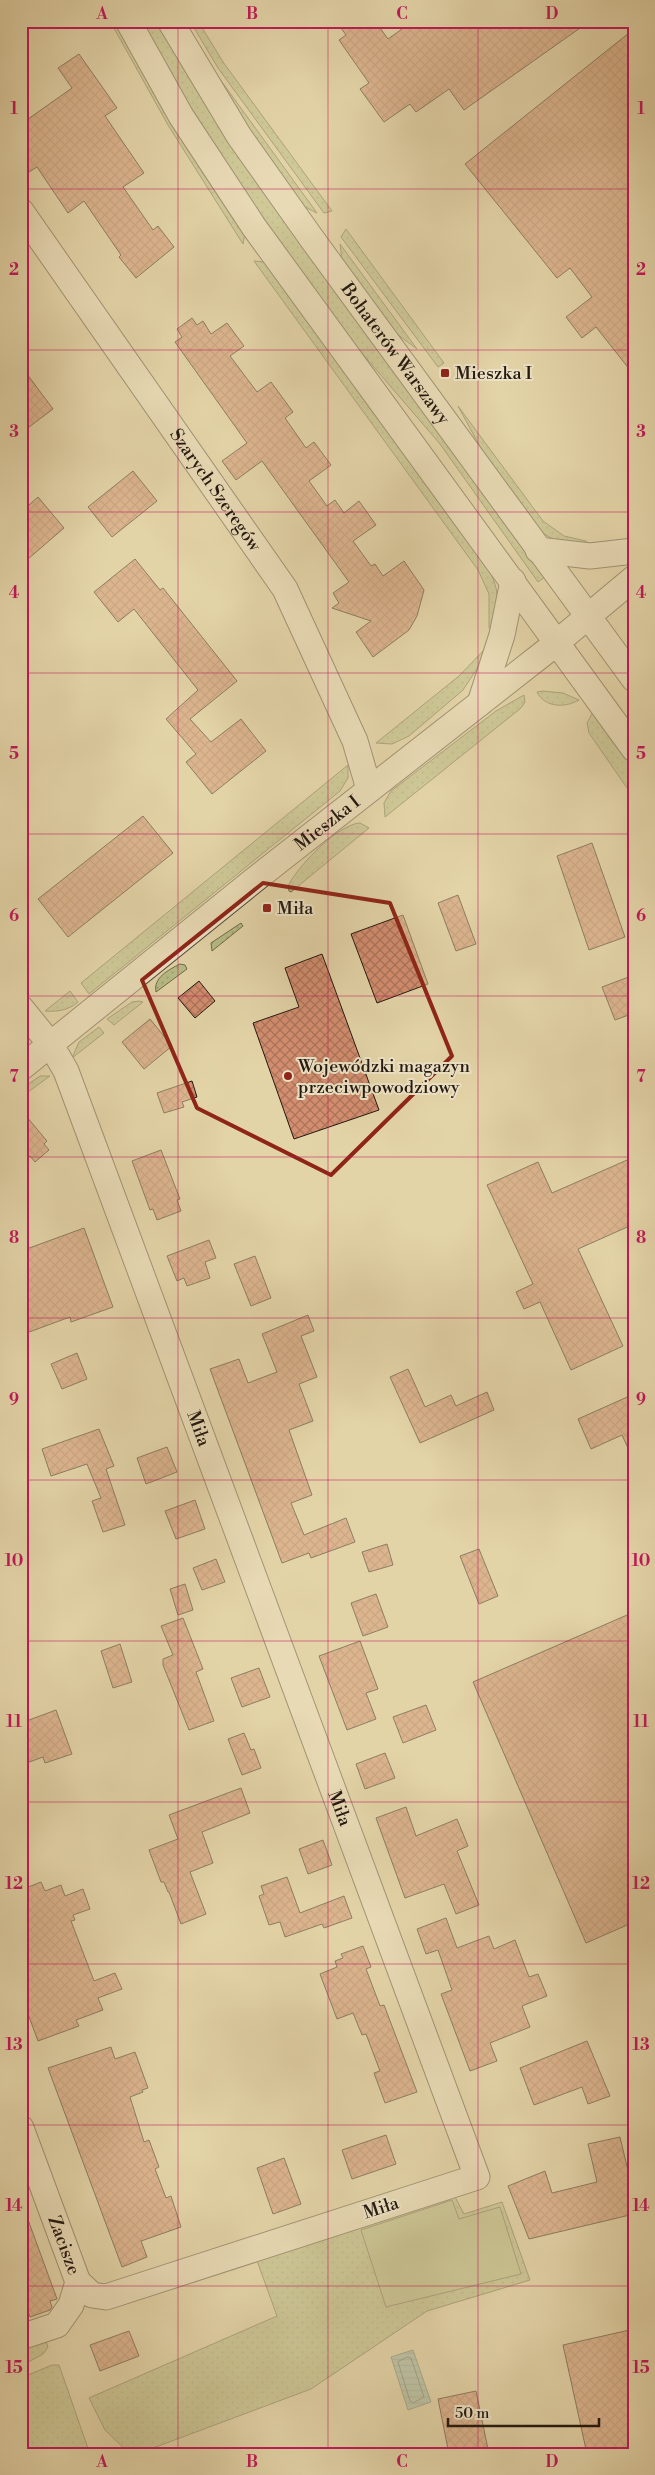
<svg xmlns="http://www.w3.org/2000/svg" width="655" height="2475" font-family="'Libre Bodoni',serif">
<defs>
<pattern id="grass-dots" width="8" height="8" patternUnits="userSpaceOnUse" patternTransform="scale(1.25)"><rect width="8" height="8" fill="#b7bc85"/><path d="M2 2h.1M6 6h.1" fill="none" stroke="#9da172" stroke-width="1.8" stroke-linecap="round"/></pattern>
<pattern id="water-rules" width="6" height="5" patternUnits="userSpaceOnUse" patternTransform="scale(1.25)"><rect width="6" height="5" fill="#95b8ac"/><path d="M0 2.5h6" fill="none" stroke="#809d93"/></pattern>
<pattern id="building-cross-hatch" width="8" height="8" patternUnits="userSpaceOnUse" patternTransform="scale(1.25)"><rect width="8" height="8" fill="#d38e6f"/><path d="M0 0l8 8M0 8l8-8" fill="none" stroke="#ab735a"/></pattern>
</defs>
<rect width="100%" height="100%" fill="#e3d4a8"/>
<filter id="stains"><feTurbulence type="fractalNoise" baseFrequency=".004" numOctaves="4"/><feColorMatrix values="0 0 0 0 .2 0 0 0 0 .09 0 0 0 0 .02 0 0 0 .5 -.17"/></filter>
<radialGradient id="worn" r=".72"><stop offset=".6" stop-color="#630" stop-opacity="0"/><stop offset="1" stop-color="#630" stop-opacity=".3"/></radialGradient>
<g fill="url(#grass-dots)" stroke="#6d6a4b">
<path d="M110,21H116L245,234L243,244L168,125Z"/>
<path d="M140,21H158L545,577L538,582L440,444L343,331L262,221L190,109Z"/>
<path d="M190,21H198L223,62L332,211L324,213L218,68Z"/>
<path d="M214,71L317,213L303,206L248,130Z"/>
<path d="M346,229L444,363L438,367L341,237Z"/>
<path d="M340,244L417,349L389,328L342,261Z"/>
<path d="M254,261L266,262L487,565C501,593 499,603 492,632L489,628V594L478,570Z"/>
<path d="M458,406L543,521L564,536L586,541L589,545C576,544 562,544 551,538C518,522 476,439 458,406Z"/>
<path d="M483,651L488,652L463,690L409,736L392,744L376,743L459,676Z"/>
<path d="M543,691L563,693L579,700C565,708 545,708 537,692Z"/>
<path d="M524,695L525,702L521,708L385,817L384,803L391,791L496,711Z"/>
<path d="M593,712L627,757L634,774V798L589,733L587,723Z"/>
<path d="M348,765V778L340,791L89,994L81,983Z"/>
<path d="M360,823L369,828L291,892L289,891L288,886C297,867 338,824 360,823Z"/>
<path d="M241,923L243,926L212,951L211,943Z"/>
<path d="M180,964L185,965L187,969L156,992C153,978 168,970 180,964Z"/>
<path d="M70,991L78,1002C69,1010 58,1012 45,1011Z"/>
<path d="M139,1001L143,1002L114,1025L107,1019L132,1002Z"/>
<path d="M99,1027L104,1033L72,1058L79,1042Z"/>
<path d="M40,1076H50L28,1092L24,1087Z"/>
<path d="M454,2195L464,2214L502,2202L530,2280L427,2311L311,2389L137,2454H130L105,2430L89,2398L277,2316L256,2258Z"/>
<path d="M46,2341L48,2347L43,2354L21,2366V2346Z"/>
<path d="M52,2365H59L90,2454H21V2378Z"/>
</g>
<path fill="#b7bc85" stroke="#6d6a4b" d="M452,2200L459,2219L500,2207L521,2274L386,2307L361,2230Z"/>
<path fill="url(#water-rules)" stroke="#67786e" d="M413,2350L431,2402L408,2410L391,2357Z"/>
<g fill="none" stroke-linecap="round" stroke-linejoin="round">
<path stroke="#5c685e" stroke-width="1" d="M408,2357L411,2358L424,2397L413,2403L410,2401L398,2362Z"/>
</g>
<g fill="url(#building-cross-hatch)" stroke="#231811">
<path d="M336,21H375L388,39L413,21H590L464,110L449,89L416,112L410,104L384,122L360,89L369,83L339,40L346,35Z"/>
<path d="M634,29V375L596,327L582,338L566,317L592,297L570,268L557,278L465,164Z"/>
<path d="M79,54L117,108L105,116L144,173L123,187L153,230L158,226L174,247L136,278L119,257L121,255L84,201L68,213L37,167L21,177V143L28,138L21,129V124L72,88L58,68Z"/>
<path d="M192,318L197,325L203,321L211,334L227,323L244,346L230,356L257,392L271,382L293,412L285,418L306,448L314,442L331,465L309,481L327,506L335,500L344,513L359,501L376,525L353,541L371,566L375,564L383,576L404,561L424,590L417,616L409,630L373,657L356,632L371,621L332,608L339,603L333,593L349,582L262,461L236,480L222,461L247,443L175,342L182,337L177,329Z"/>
<path d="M21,366L53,409L21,433Z"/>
<path d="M133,471L157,501L112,537L88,507Z"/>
<path d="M38,497L64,528L21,565V512Z"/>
<path d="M135,559L160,590L163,588L237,681L190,719L211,742L241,719L266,751L212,794L186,762L196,754L166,719L198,690L134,609L118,622L94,592Z"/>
<path d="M143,816L173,853L68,937L38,899Z"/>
<path d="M592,843L625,937L589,950L557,856Z"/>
<path d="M458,895L476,944L456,951L438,903Z"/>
<path d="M403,915L428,984L377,1003L351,934Z"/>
<path d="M322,954L379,1110L294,1139L253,1023L299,1007L285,968Z"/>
<path d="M634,975V1013L615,1020L602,987Z"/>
<path d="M199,981L215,1001L195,1018L178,998Z"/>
<path d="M150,1019L172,1046L144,1069L122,1042Z"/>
<path d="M192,1081L197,1097L182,1102L184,1107L164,1113L157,1093Z"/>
<path d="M21,1110L47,1141L44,1144L49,1150L35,1162L30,1156L21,1163Z"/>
<path d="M161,1150L180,1199L177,1200L181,1211L157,1220L153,1209L150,1210L132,1161Z"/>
<path d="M634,1157V1224L578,1249L623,1346L571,1370L540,1302L524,1309L516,1292L533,1284L487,1185L538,1162L552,1193Z"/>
<path d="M84,1228L113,1307L71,1322L70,1317L21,1335V1251Z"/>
<path d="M209,1240L216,1258L205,1262L210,1278L187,1286L184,1278L177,1281L167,1256Z"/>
<path d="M255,1256L271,1298L251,1306L234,1264Z"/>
<path d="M308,1315L314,1331L301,1336L317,1377L299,1384L313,1421L289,1430L312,1495L291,1503L304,1535L346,1518L355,1542L311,1558L309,1553L282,1563L210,1369L239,1359L248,1383L277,1372L262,1334Z"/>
<path d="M77,1353L87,1379L62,1389L51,1364Z"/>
<path d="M408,1369L425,1407L451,1395L456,1406L487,1392L494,1410L420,1443L390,1377Z"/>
<path d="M634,1394V1461L622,1435L591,1449L578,1419Z"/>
<path d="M99,1429L114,1466L106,1469L125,1525L103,1532L92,1501L101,1498L87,1464L51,1476L42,1449Z"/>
<path d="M167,1447L177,1472L146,1484L137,1458Z"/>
<path d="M195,1500L205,1529L176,1539L165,1511Z"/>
<path d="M387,1544L393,1565L369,1572L362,1552Z"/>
<path d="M479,1549L498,1596L479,1604L460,1556Z"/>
<path d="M216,1559L225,1582L202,1590L193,1568Z"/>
<path d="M185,1584L193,1610L178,1615L170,1589Z"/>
<path d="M376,1594L388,1627L363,1636L351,1603Z"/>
<path d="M634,1612V1922L586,1943L473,1682Z"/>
<path d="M183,1618L203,1669L196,1672L214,1721L189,1730L163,1665V1659L173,1655L161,1626Z"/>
<path d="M360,1641L378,1689L366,1693L376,1719L347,1730L319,1656Z"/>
<path d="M120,1644L132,1682L113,1688L101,1651Z"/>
<path d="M259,1668L270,1697L242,1707L231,1678Z"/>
<path d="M426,1705L436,1730L403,1743L393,1717Z"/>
<path d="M56,1710L72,1754L45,1763L43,1757L21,1765V1723Z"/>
<path d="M244,1733L251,1750L254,1749L261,1768L242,1775L228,1739Z"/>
<path d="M385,1753L395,1778L365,1789L356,1764Z"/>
<path d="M241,1788L250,1813L202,1832L213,1863L190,1872L206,1914L181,1924L169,1892H168L164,1882H161L149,1850L178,1839L169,1815Z"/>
<path d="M406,1807L416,1836L457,1819L468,1846L457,1851L479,1905L456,1914L444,1884L405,1898L376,1818Z"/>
<path d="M323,1840L332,1865L308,1874L299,1849Z"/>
<path d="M287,1877L300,1913L344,1896L352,1918L324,1928L322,1924L285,1937L280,1922L269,1925L259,1896L264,1894L261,1886Z"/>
<path d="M41,1882L45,1891L61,1885L65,1896L83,1889L90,1909L73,1915L75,1920L71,1921L94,1981L115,1973L122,1989L98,1998L103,2010L76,2020L79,2026L38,2041L21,1995V1890Z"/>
<path d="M446,1918L457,1948L489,1936L494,1949L515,1940L529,1977L538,1974L547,1996L522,2006L530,2027L490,2043L497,2061L470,2071L441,1994L452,1990L438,1950L426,1954L417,1929Z"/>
<path d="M363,1946L371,1967L366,1969L380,2006L384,2005L417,2092L385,2103L374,2073L380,2071L366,2034L362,2035L353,2013L337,2019L320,1974L337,1967L335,1961L343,1958L341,1954Z"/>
<path d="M587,2041L610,2096L588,2104L582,2087L534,2105L520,2068Z"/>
<path d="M111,2047L115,2059L135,2052L148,2088L142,2090L143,2092L130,2097L144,2142L149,2140L159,2167L155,2169L166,2198L171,2196L181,2227L141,2241L147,2257L122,2267L48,2068Z"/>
<path d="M386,2135L396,2164L352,2179L342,2150Z"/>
<path d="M620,2137L634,2196V2214L529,2239L508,2186L545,2171L552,2193L597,2182L588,2144Z"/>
<path d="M284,2158L301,2204L273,2214L257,2168Z"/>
<path d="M21,2206H23L57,2299L50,2301L52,2307L50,2310L30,2317L21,2292Z"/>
<path d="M634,2329V2454H587L563,2345Z"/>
<path d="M129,2331L139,2356L100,2371L90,2345Z"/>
<path d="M476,2391L489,2454H449L438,2399Z"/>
</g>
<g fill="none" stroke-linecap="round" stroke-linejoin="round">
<g stroke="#534737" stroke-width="27">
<g id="minor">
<path d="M128,21L181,116L254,227L634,749"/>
<path id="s1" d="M170,21L239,136L312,239L634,679"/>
<path id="s2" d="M21,211L285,589L355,741L369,789"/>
<path d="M538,550L590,556L634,551"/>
<path d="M480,703L502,635L513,581"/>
<path id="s3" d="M21,1008L51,1045L66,1071L477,2177L106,2297L92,2295L78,2282"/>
<path id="s4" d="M21,1068L253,881L549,649L634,578"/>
<path id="s5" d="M21,2128L78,2282L71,2305L57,2325L21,2337"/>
</g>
</g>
<use href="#minor" stroke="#ede3c6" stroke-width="25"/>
</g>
<path d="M0 0H655V2475H0ZM263,883L390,903L452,1056L331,1175L197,1108L142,980Z" fill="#e3d4a8" fill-opacity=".55" fill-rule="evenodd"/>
<path fill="none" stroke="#8f2418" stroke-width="4" stroke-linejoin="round" d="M263,883L390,903L452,1056L331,1175L197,1108L142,980Z"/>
<path fill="none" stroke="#c2185b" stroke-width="1" stroke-opacity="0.55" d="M178,21V2454M328,21V2454M478,21V2454M21,189H634M21,350H634M21,512H634M21,673H634M21,834H634M21,996H634M21,1157H634M21,1318H634M21,1480H634M21,1641H634M21,1802H634M21,1964H634M21,2125H634M21,2286H634"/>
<g fill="#8f2418" stroke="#ede3c6" stroke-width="2">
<rect x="440" y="368" width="10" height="10" rx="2.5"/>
<rect x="262" y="903" width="10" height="10" rx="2.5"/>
<circle cx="288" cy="1076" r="5"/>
</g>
<g text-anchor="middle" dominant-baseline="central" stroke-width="4" stroke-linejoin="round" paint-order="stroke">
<g font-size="18" fill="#231811" stroke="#ede3c6">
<text stroke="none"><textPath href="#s1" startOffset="402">Bohaterów Warszawy</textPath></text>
<text stroke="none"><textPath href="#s2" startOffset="340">Szarych Szeregów</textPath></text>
<text stroke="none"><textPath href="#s4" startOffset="392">Mieszka I</textPath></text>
<text stroke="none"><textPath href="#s3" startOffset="459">Miła</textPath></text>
<text stroke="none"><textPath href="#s3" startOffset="864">Miła</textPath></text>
<text transform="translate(381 2208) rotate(-18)">Miła</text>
<text stroke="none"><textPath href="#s5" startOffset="125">Zacisze</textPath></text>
</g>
<g font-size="18" fill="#231811" stroke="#ede3c6" text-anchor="start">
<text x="455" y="373">Mieszka I</text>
<text x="277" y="908">Miła</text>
<text x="298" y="1066">Wojewódzki magazyn<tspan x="298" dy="21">przeciwpowodziowy</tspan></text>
</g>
</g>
<rect width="655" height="2475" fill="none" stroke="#e3d4a8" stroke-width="55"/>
<path d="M448 2418v8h151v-8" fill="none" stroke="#231811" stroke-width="2.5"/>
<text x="455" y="2418" font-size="15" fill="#231811" stroke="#ede3c6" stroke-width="4" paint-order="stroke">50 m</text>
<rect x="28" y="28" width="600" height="2420" fill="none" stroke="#c2185b" stroke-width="2"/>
<g font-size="16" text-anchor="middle" font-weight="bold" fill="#c2185b">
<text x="102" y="19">A</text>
<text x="252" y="19">B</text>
<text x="402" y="19">C</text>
<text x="552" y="19">D</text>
<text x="14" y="114">1</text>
<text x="641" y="114">1</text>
<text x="14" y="275">2</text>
<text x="641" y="275">2</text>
<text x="14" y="437">3</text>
<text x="641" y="437">3</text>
<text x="14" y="598">4</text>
<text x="641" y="598">4</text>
<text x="14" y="759">5</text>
<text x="641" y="759">5</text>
<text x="14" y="921">6</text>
<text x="641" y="921">6</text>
<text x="14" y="1082">7</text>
<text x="641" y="1082">7</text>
<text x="14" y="1243">8</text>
<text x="641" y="1243">8</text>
<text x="14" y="1405">9</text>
<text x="641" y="1405">9</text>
<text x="14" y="1566">10</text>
<text x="641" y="1566">10</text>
<text x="14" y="1727">11</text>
<text x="641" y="1727">11</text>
<text x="14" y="1889">12</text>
<text x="641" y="1889">12</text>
<text x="14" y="2050">13</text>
<text x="641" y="2050">13</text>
<text x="14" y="2211">14</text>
<text x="641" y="2211">14</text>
<text x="14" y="2373">15</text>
<text x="641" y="2373">15</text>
<text x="102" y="2467">A</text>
<text x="252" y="2467">B</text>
<text x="402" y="2467">C</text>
<text x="552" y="2467">D</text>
</g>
<rect width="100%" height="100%" filter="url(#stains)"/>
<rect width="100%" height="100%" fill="url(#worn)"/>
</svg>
